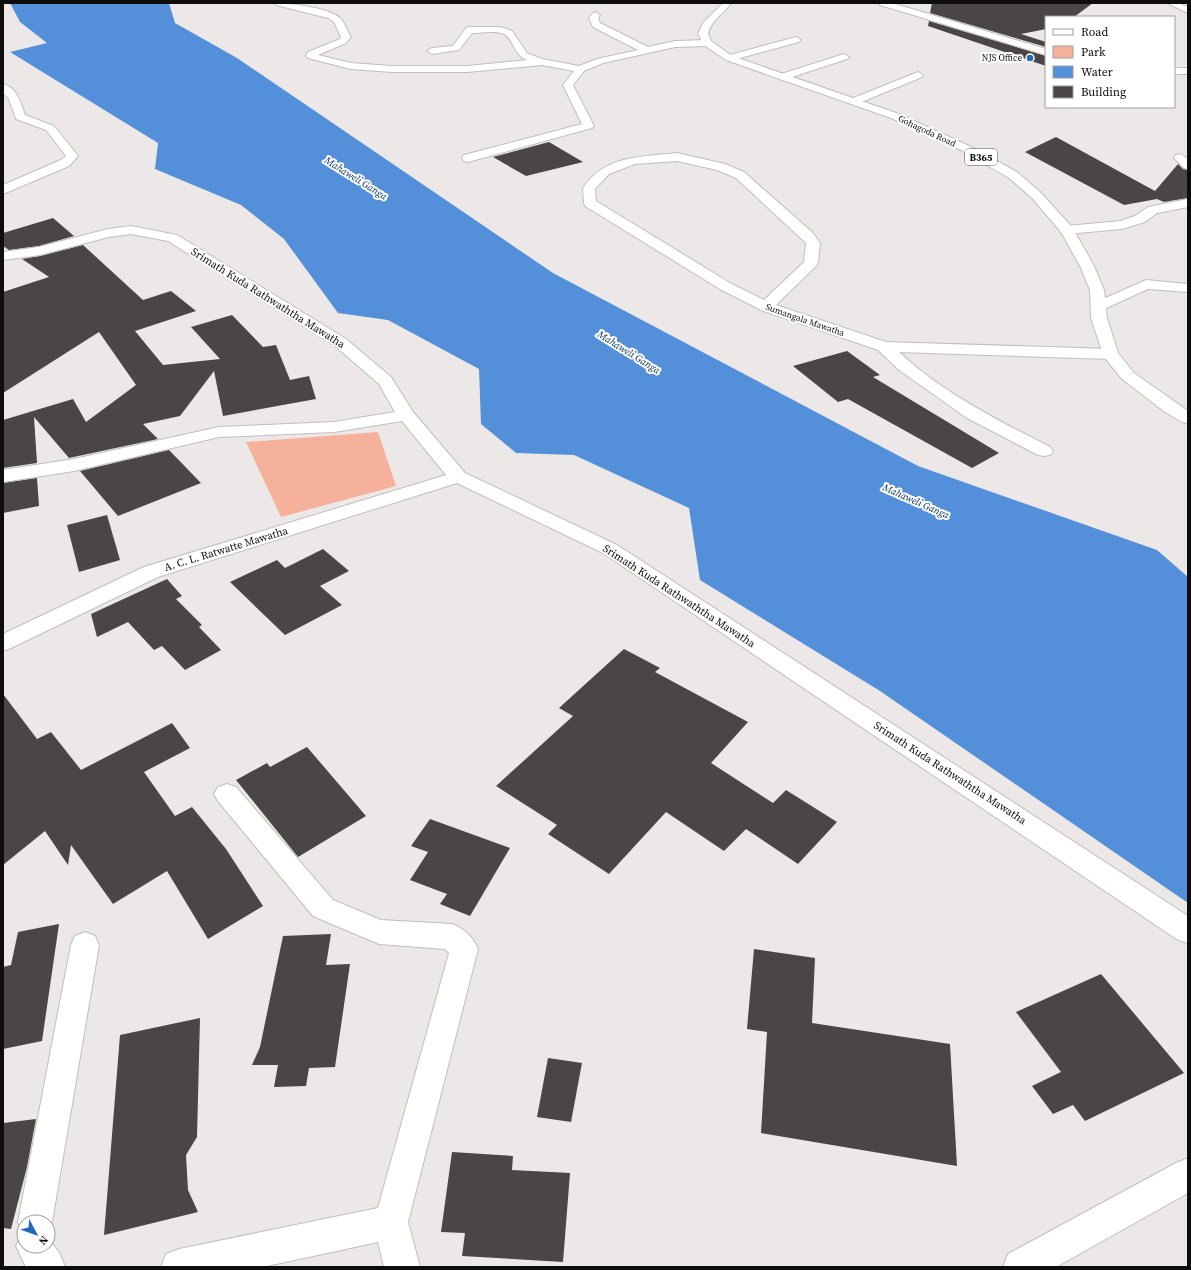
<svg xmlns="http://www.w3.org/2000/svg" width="1191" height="1270" font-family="'Source Serif 4',serif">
<rect width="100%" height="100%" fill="#ece8e7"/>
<path fill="#f5b19c" d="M378,432L396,486L281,517L246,442Z"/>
<path fill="#5490da" d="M10,3H169L175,23L237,58L553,273L918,466L1157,550L1188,577V903L880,691L700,580L689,508L574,455L516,453L481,424L479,369L388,320L338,313L284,239L241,205L155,169L158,143L10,52L47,43L20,22Z"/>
<g fill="#494645">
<path d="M932,3H1093L1074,17H1046V29L1021,34L1046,42V47L930,13Z"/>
<path d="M929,21L1046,56V66L928,26Z"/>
<path d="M1056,137L1155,191L1178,164L1183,169L1188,170V198L1164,202L1157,199L1124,205L1025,152Z"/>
<path d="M549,142L583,162L526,176L493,157Z"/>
<path d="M53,218L74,236L39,246L9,250L3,246V233Z"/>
<path d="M83,245L143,300L171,291L196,311L135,331L163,365L220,359L191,327L232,315L263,347L276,345L290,380L309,376L316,399L223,416L214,371L180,416L143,424L158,439L69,458L34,417L37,463L3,468V420L73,399L86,422L136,385L99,332L3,393V292L49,277L22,259L40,256Z"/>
<path d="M847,351L880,375L873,377L999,453L972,468L848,399L838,402L793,366Z"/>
<path d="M169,450L201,483L118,516L80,471Z"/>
<path d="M37,478L39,506L3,513V483Z"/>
<path d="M107,515L120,560L79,572L67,525Z"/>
<path d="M323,549L349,571L320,586L342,605L285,635L230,582L277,560L285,568Z"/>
<path d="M167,579L182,596L176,599L202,625L199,627L221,650L185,670L162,646L154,650L128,622L97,637L91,614Z"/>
<path d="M624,649L660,668L655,672L748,722L711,763L773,803L786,790L837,822L798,864L746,829L724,851L666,812L609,874L548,834L557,825L496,786L573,716L559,708Z"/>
<path d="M3,694L37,739L51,732L81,770L172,723L190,748L144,772L175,816L192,807L226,849L263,906L208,939L167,871L113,904L71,845L68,865L45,831L3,865Z"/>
<path d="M307,747L366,816L298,857L236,780L267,763L270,767Z"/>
<path d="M430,819L510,848L470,916L440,904L447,894L410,880L428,852L411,846Z"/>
<path d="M59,924L42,1041L3,1049V967L11,965L18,932Z"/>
<path d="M331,934L326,965L350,964L335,1067L309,1068L306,1086L274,1087L278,1065H252L260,1047L283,936Z"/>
<path d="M754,949L815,958L812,1023L950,1044L957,1166L761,1133L767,1032L747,1029Z"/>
<path d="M1101,974L1184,1073L1085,1121L1073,1105L1053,1114L1032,1086L1061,1072L1016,1012Z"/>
<path d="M200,1018L197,1137L186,1155L188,1190L198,1212L104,1235L120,1035Z"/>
<path d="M548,1058L582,1063L571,1122L537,1117Z"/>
<path d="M36,1119L27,1167L11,1229L3,1228V1123Z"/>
<path d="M452,1152L513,1156L512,1170L570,1173L563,1262L462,1256L465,1233L441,1232Z"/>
</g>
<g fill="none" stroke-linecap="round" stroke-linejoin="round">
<g stroke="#c1bebd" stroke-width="2">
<g id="minor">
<path d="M275,3C288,3 330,8 340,18C345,23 347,31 351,37L346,43L318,55L351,63L392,66H467L527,60C513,55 514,39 504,34C495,30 481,33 472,33L459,50L432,54L427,51L432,48L453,46L466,28L469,27H500L512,31L527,53L542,59L579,66L597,59L638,50L593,27L589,18L593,13L596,12L600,15L598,18L600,23L648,47L675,41L707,40L712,43L707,46L675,47L603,63L584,71L573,85L594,126L592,128L468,162L464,161L462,158L464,155L582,124L563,85L574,71L542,65L467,72H392L351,69L308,58L306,56L308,52L340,39L341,37L334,22L328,18L276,5Z"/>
<path d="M879,3H892L1046,49V55L880,5Z"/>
<path d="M1167,3H1178L1188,7V13Z"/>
<path d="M796,37L801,40L799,42L729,61L724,58L726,56Z"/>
<path d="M844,54L849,57L847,59L786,79L782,80L777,77L778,75Z"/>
<rect x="1174" y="68" width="14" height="6"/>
<path d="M918,72L923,75L922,77L859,103L855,104L850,101L851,99Z"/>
<path d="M3,84C17,87 21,103 25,115L54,126L78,156L69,166L3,194V185L61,160L66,156L46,130L16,119L9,99L3,93Z"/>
<path d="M677,153L725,164L744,172L813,233L820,243L818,263L816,266L776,305L886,342L1110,349L1116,351L1118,354L1116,357L1110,359L899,352C941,392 999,421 1050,447L1053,451L1050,455L1044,456L1038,455L967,418L899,370L878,350L761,310L720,289L585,206L584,203L583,188C605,155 641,157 677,153ZM677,161L717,170L736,178L806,243L804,262L764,300L730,283L596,201L595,189L609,174L635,164Z"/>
<path d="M1180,154L1188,159V169L1184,168L1174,158L1176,155Z"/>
<path d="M1188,199V207L1157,213L1145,222L1122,229L1067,234L1062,233L1060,230L1062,227L1067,226L1120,221L1135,216L1148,207Z"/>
<path d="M131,226L177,235L346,339L391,377L413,412L465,473L617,545L1188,916V943L1178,940L603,553L457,483L158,577L11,648L3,651V634L144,567L446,475L402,421L334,432L219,437L74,471L3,482V470L74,459L219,427L334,422L395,412L379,384L334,345L168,241L131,234L109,237L40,255L3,260V252L39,247L108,229Z"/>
<path d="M1146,280L1188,284V292L1148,289L1104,309L1099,311L1094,309L1091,306L1094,303Z"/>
<path d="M227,784L236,787L333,900L381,920L452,924C465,929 473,937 478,949L408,1222L420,1267H384L378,1242L262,1267H161L166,1254L179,1249L378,1208L449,953L445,949L379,944L313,916L218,801L214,794L218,787Z"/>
<path d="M85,932L95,936L99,945L52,1222L48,1232V1222H24V1246H48V1238L60,1254L65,1267H26L16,1246L22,1233L18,1222L71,945L75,936Z"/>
<path d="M1188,1158V1193L1056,1267H1003L1008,1254L1176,1163Z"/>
</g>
</g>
<g stroke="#c1bebd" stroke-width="2">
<path id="major" d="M723,3H731C724,14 710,21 708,34L711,41L732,56L899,114L969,146L1017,172L1040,192L1072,227L1094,266L1104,290L1107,318L1118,353L1134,373L1188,411V423L1182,422L1165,412L1122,379L1104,357L1091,318L1090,290L1080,266L1061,232L1032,198L1009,178L961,150L891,118L726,60L704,45L698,34L703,23Z"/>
</g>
<use href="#minor" fill="#fff" fill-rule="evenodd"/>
<use href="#major" fill="#fff" fill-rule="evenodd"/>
</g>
<circle fill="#2168b8" stroke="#fff" stroke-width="1.5" cx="1030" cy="58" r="4"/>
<g text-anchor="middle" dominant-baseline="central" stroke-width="4" stroke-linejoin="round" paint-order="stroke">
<g font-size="9" fill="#0e0c0c" stroke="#fff" text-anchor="end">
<text x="1022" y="58">NJS Office</text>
</g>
<g font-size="9" fill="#0e0c0c" stroke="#fff">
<text transform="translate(927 131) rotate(25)">Gohagoda Road</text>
<text transform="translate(805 320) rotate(19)">Sumangala Mawatha</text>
</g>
<rect fill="#fff" stroke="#565555" stroke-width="1" x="965" y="149" width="32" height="16" rx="3"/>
<g font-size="10" font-weight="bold" fill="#0e0c0c">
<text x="981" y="157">B365</text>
</g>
<g font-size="10" font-style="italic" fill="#002a58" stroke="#fff">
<text transform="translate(356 178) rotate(32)">Mahaweli Ganga</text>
<text transform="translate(629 352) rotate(32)">Mahaweli Ganga</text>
<text transform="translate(916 501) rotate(24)">Mahaweli Ganga</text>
</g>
<g font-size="11" fill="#0e0c0c" stroke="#fff">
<text transform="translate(268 298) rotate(32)">Srimath Kuda Rathwaththa Mawatha</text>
<text transform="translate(226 549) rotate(-17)">A. C. L. Ratwatte Mawatha</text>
<text transform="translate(679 596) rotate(33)">Srimath Kuda Rathwaththa Mawatha</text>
<text transform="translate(950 773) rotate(33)">Srimath Kuda Rathwaththa Mawatha</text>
</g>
</g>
<rect width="1191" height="1270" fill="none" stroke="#0e0c0c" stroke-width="8"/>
<rect x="1045" y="16" width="130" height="92" fill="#ffffff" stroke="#9f9e9e"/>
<rect x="1053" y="29" width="20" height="6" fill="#ffffff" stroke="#9f9e9e"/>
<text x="1081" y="36" font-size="12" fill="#0e0c0c">Road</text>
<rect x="1053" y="46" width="20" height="12" fill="#f5b19c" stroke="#9f9e9e"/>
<text x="1081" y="56" font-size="12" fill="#0e0c0c">Park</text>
<rect x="1053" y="66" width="20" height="12" fill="#5490da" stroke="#9f9e9e"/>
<text x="1081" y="76" font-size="12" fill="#0e0c0c">Water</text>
<rect x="1053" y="86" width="20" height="12" fill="#494645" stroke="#9f9e9e"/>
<text x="1081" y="96" font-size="12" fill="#0e0c0c">Building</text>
<g transform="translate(36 1234) rotate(131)"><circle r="19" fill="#ffffff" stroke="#9f9e9e"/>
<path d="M0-3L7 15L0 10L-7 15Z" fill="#2168b8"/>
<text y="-6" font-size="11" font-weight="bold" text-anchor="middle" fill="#0e0c0c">N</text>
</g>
</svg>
